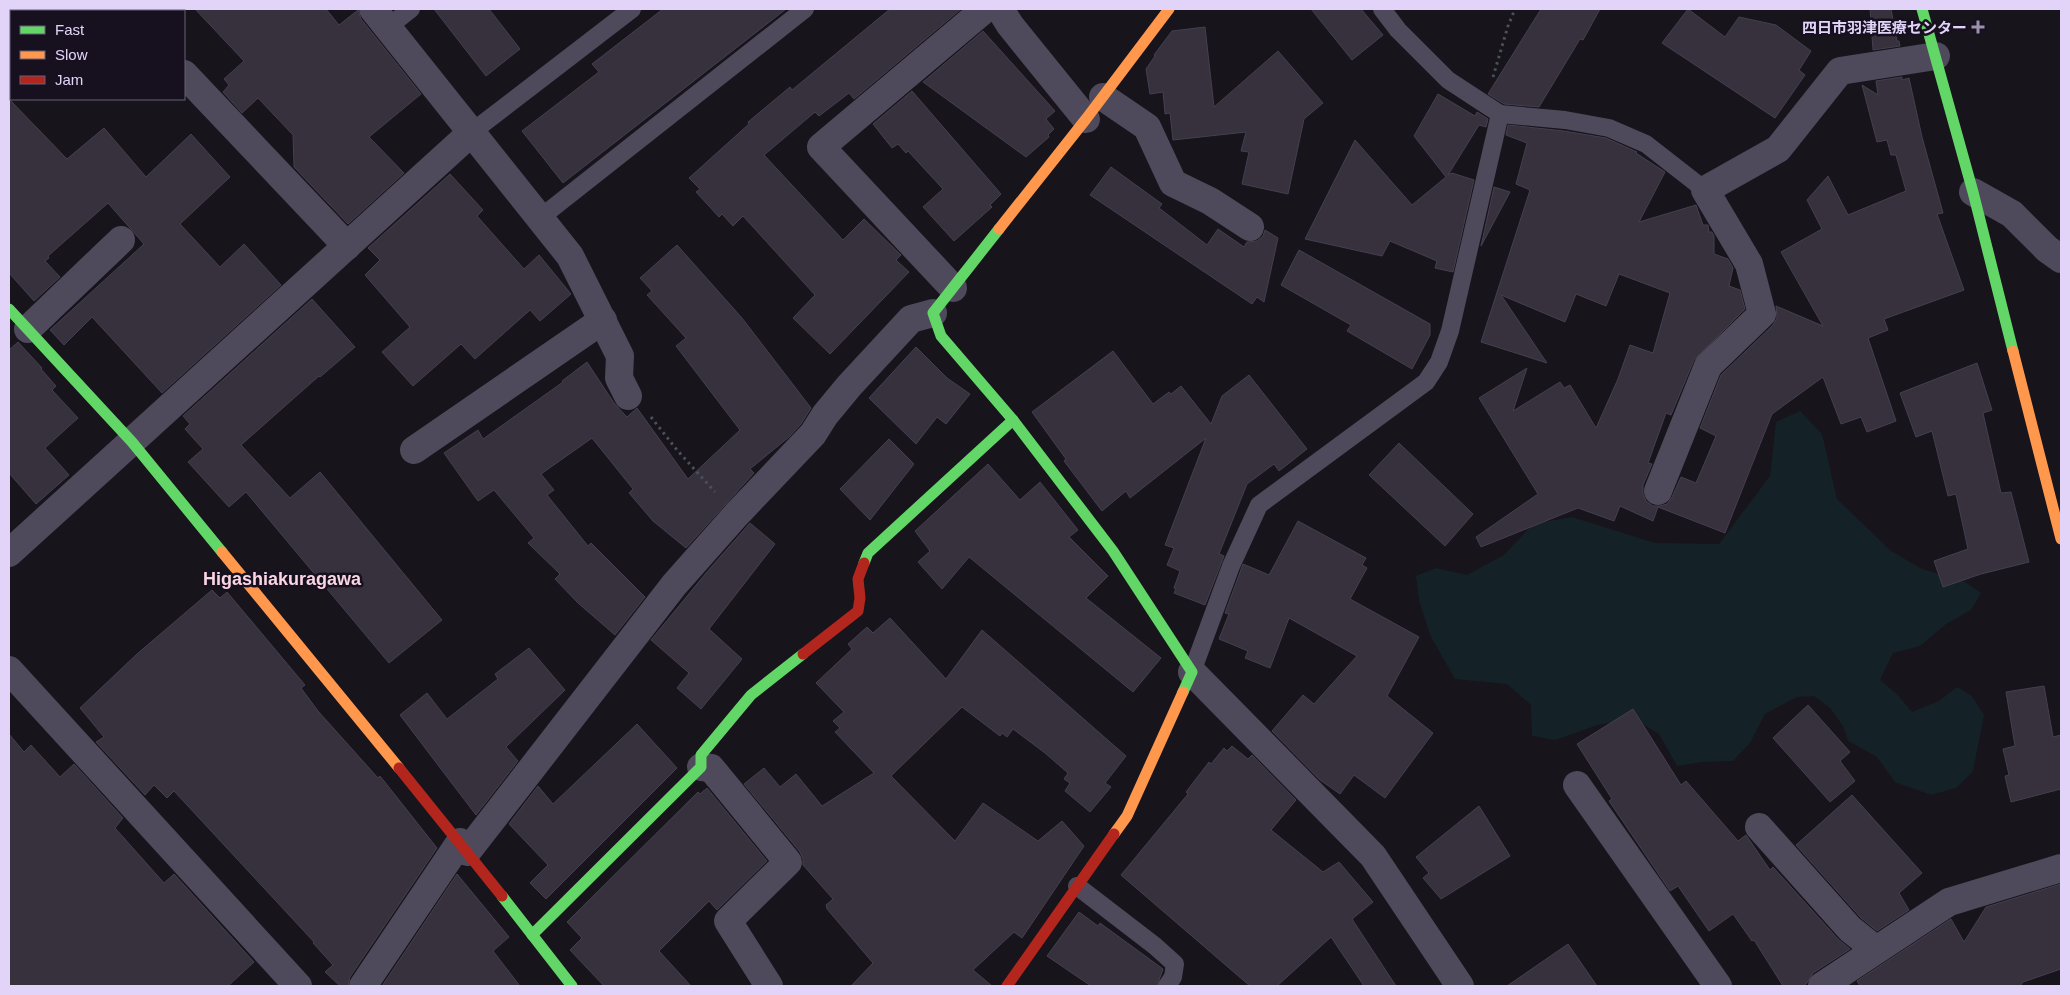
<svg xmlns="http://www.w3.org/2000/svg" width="2070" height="995" font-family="Helvetica,'Noto Sans JP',sans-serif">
<rect width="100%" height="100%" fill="#17141c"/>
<path fill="#142227" d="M1800,411L1822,434L1837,499L1891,551L1922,569L1965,582L1981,593L1971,610L1946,624L1920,646L1893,653L1880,680L1897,694L1912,712L1939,701L1957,687L1972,696L1984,715L1973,771L1956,788L1931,795L1895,782L1877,757L1848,741L1843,726L1830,708L1814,696L1797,697L1765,714L1750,743L1733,761L1702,762L1677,766L1659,734L1633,718L1598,725L1555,740L1532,736L1531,705L1507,684L1455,679L1430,635L1419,600L1416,576L1436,568L1467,575L1504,555L1533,524L1572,517L1655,543L1719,544L1770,476L1776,422Z"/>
<g fill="#37313e" stroke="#453f4f">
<path d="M195,9H326L339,25L358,10L361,19L421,94L369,137L404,173L348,224L294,167L293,135L258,98L242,113L223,92L229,85L224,79L244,61Z"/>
<path d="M434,9H489L520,49L486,76Z"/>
<path d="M663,9H786L563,183L522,131L599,72L592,64Z"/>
<path d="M890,9H961L854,99L849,93L819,116L815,112L764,155L843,240L864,219L901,255L896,260L909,272L830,354L793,318L815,295L743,216L733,226L722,214L719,217L696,192L700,189L689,178L749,124L748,122L790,87L792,90Z"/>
<path d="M1311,9H1361L1383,35L1352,60Z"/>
<path d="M1541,9H1600L1583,40L1580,39L1539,107L1504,104L1488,94Z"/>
<path d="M1688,9L1725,37L1739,17L1776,25L1811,51L1799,70L1805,75L1775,118L1662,43Z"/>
<path d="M1870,9H1891L1897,41H1899L1900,46L1873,50Z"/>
<path d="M1205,27L1214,107L1278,51L1323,103L1304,119L1288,194L1242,184L1249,152L1241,151L1246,132L1173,140L1170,113L1165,114L1163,92L1150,94L1146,69L1155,56L1154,55L1172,31Z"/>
<path d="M983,31L1055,111L1046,119L1054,129L1048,135L1049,137L1026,157L923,82Z"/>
<path d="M1902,77V80L1909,78L1922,137L1943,213L1937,214L1964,290L1884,319L1888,330L1868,338L1896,421L1867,432L1861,417L1841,424L1823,377L1772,414L1725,533L1658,507L1653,521L1620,506L1614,521L1578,508L1481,547L1476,537L1538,494L1479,398L1527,368L1513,411L1560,382L1564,388L1570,385L1596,428L1618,379L1630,345L1653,353L1670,293L1619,274L1606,306L1576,294L1565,322L1501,295L1547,363L1481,342L1530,190L1516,184L1527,143L1506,135L1508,125L1564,131L1606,138L1637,152L1636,153L1665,172L1639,222L1696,205L1703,225H1708L1709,232H1712L1714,236V254L1728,259L1733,268L1729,286L1740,290L1745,309L1694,360L1671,415L1666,413L1648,463L1652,464L1643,485V494L1646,501L1653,506H1660L1667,504L1672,497L1681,477L1696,483L1716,436L1700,428L1721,375L1773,325L1777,318L1776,306L1823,326L1781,252L1822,229L1807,200L1828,176L1848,215L1906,191L1896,155H1891L1887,140L1877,142L1862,85L1878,95L1876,81Z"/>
<path d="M912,91L1001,194L990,205L992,207L954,241L923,207L943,189L908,151L906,153L898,144L892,148L873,124Z"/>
<path d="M1438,94L1475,116L1477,112L1488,119L1486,127L1479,125L1448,175L1452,173L1474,180L1453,272L1435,268L1437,261L1390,241L1382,256L1305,239L1355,140L1412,205L1446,177L1414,136Z"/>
<path d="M9,99L67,159L104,128L146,177L191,134L230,177L180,224L220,267L244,244L281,285L162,393L92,317L64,345L50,330L144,244L108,203L48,256L49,258L45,261L60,277L34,301L9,273Z"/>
<path d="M1111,167L1162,204L1159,208L1207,245L1218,229L1244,247L1247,242L1257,241L1263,236L1265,230L1278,238L1264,302L1257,297L1252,304L1090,195Z"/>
<path d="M450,174L483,210L477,216L524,269L539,255L571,294L540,321L530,310L475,359L461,344L413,386L382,352L410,327L365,275L380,260L368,248Z"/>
<path d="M1494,187L1510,192L1481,246Z"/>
<path d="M677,245L742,318L811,408L801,424L789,437L750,469L754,473L686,548L653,521L629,493L633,489L592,438L541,474L554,490L547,495L588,546L591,543L645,597L615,635L578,603L555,579L560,574L528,543L534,538L494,490L478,501L444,453L478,430L483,439L563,382L562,381L587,362L614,403L627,417L637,408L688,479L740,430L676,346L686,338L647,295L652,291L640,278Z"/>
<path d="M1299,250L1430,324V335L1412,369L1347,331L1351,325L1281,285Z"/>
<path d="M312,299L355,347L320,377L319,376L241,445L290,498L320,472L442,620L389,663L246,492L229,507L188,462L203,449L185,429L190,424L183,416Z"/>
<path d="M18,342L42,368L41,369L56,386L52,390L78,418L45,448L69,475L36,504L9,473V350Z"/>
<path d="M916,347L947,378L970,394L946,424L937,417L916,444L869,398Z"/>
<path d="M1113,351L1153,404L1169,392L1171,394L1181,386L1211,424L1222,396L1249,375L1307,449L1279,471L1274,464L1247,484L1219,554L1224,556L1205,605L1174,593L1176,589L1174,588L1180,571L1167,565L1174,548L1165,545L1206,438L1130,498L1126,491L1102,511L1064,461L1066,459L1032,412Z"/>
<path d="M1977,363L1992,410L1983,413L2001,493L2011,492L2029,562L1981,574L1943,587L1934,561L1968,549L1956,494L1948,496L1932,431L1916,437L1900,393Z"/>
<path d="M889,439L914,464L870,520L840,489Z"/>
<path d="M1399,443L1473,514L1445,546L1369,475Z"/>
<path d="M988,464L1020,500L1040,482L1078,530L1069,537L1108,576L1086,598L1161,658L1133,692L969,557L942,589L918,562L930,551L915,531Z"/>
<path d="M1298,521L1366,558L1362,565L1367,568L1350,599L1419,637L1387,696L1433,733L1385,798L1354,775L1340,794L1320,780L1272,731L1303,695L1314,704L1357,656L1289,618L1270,668L1245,658L1248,651L1219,639L1229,614L1225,613L1243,564L1269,575Z"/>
<path d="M750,523L775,544L709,629L742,659L701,709L677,688L689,673L651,640L706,573Z"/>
<path d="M212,590L220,598L227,592L305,685L301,688L318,711L378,778L380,776L437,848L350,977L348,986H340L325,972L333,965L313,943L314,942L174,791L167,798L154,785L145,795L96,742L104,737L80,708L137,654Z"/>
<path d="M890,618L946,679L982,630L1126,756L1105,783L1111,787L1090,812L1065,791L1070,783L1064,779L1068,773L1045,753L1013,729L1007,737L1002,733L1000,736L962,707L891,776L955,841L983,803L1038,841L1062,821L1084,846L1022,938L1014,932L973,970L992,986H851L873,963L827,909L826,905L833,899L803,865V859L800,852L744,784L764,768L780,787L796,774L822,806L874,773L835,732L840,728L833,721L844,712L816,683L852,649L848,644L867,627L873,633Z"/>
<path d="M529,648L565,690L506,747L518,761L476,815L400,715L427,693L447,719L498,679L495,674Z"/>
<path d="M2044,686L2053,737L2061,735V789L2011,802L2005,776L2009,775L2003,749L2015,746L2006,692Z"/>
<path d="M1808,705L1850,752L1840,761L1855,781L1830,802L1773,738Z"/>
<path d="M1633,709L1681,785L1686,781L1738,841L1746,835L1770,870L1773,867L1838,939L1850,949L1813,973L1807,983L1803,986H1783L1754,940L1752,941L1733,914L1709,931L1678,886L1670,891L1609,801L1612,799L1577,744Z"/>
<path d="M637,724L677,768L546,899L530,883L548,865L509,824L538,786L553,804Z"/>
<path d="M9,734L24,752L31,745L60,777L74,764L123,818L115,828L164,883L174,874L254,962L228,986H9Z"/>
<path d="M1232,746L1248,759L1252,755L1296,800L1271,830L1323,872L1339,862L1373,902L1352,919L1396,986H1364L1331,937L1277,986H1250L1121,875L1188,794L1186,792L1209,762L1211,764L1224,748L1227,751Z"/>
<path d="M707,788L767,861L717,910L709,901L659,951L691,986H604L570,950L582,938L567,922L698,792L700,794Z"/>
<path d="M1852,795L1922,873L1899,893L1909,910L1877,931L1861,918L1796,845Z"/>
<path d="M1479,806L1510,856L1441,899L1423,878L1429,873L1416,857Z"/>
<path d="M457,874L509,937L493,951L520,986H382Z"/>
<path d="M2061,884V969L2023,982L2020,986H1860L1857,981L1951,919L1964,942L1986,907Z"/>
<path d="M1079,912L1098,926L1100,923L1163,969L1157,986H1091L1047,956Z"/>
<path d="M1568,944L1597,986H1507Z"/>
</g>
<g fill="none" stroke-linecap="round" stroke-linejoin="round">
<g stroke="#4a505d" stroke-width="3" stroke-dasharray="2.5 4" stroke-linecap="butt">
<path d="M1493,77L1508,26L1515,9"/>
<path d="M651,417L677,450L715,492"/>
</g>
<g stroke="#4e4a5b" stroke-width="18">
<path d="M388,27L411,9"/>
<path d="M1500,114L1565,120L1609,128L1646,144L1705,190"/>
<path d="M472,132L632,9"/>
<path d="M540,218L805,9"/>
<path d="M1192,672L1231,566L1259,505L1426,382L1439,362L1450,331L1500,114L1448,80L1398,30L1382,9"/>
<path d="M1077,886L1155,946L1175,964L1173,977L1167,986"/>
</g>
<g stroke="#4e4a5b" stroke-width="28">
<path d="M122,9L124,11"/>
<path d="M373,9L570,256L620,356L619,378L628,396"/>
<path d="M1000,9L1010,25L1086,119"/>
<path d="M184,74L347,246"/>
<path d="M1103,97L1147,127L1173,183L1210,201L1250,227"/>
<path d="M1973,192L2012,214L2047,249L2061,259"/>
<path d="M953,288L821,147L985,9"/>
<path d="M28,329L121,240"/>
<path d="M414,450L603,320"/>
<path d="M1658,491L1708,366L1762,314L1749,264L1705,190L1778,149L1840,71L1936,56"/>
<path d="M9,553L472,132"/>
<path d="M9,670L298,986"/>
<path d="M1192,672L1373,856L1460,986"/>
<path d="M701,767L711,768L788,862L728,921L769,986"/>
<path d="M1577,785L1718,986"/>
<path d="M1759,827L1850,929L1875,949"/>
<path d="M467,852L674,585L736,515L813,434L825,415L849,386L911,319L933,313"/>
<path d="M363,986L460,842"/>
<path d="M1822,986L1949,902L2061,868"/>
</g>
<g stroke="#63d668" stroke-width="11">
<path d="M1922,9L1973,192L2013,351"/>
<path d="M999,229L933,313L941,336L1013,420L1113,551L1192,672L1183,692"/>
<path d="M9,309L132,442L222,552"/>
<path d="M864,563L868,553L1013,420"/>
<path d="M502,896L572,986"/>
<path d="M532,935L701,767V755L751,695L803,654"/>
</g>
<g stroke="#ff974d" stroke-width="11">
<path d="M999,229L1086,119L1169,9"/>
<path d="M2013,351L2061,539"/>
<path d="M222,552L399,768"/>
<path d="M1114,834L1127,816L1183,692"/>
</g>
<g stroke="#b3261e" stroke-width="11">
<path d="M803,654L858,611L860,598L858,579L864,563"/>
<path d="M399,768L502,896"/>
<path d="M1007,986L1114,834"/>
</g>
</g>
<path fill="#9b91ac" stroke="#16101f" stroke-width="2" d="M1975.5 19.5h5v5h5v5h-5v5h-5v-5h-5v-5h5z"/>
<g text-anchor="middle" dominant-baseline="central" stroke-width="5" stroke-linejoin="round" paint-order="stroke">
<g font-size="15" font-weight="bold" fill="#e2d4f9" stroke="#16101f" text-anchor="end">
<text x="1967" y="27">四日市羽津医療センター</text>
</g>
<g font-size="18" font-weight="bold" fill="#fad6e3" stroke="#16101f">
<text x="282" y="579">Higashiakuragawa</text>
</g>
</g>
<rect width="2070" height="995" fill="none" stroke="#e2d4f9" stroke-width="20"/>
<rect x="10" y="10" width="175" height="90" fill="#16101f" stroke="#685e76"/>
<rect x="20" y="26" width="25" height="8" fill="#63d668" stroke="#685e76"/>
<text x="55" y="35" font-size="15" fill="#e2d4f9">Fast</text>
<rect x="20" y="51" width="25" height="8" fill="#ff974d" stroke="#685e76"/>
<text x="55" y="60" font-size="15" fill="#e2d4f9">Slow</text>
<rect x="20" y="76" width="25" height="8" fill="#b3261e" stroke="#685e76"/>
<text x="55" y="85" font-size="15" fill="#e2d4f9">Jam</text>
</svg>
